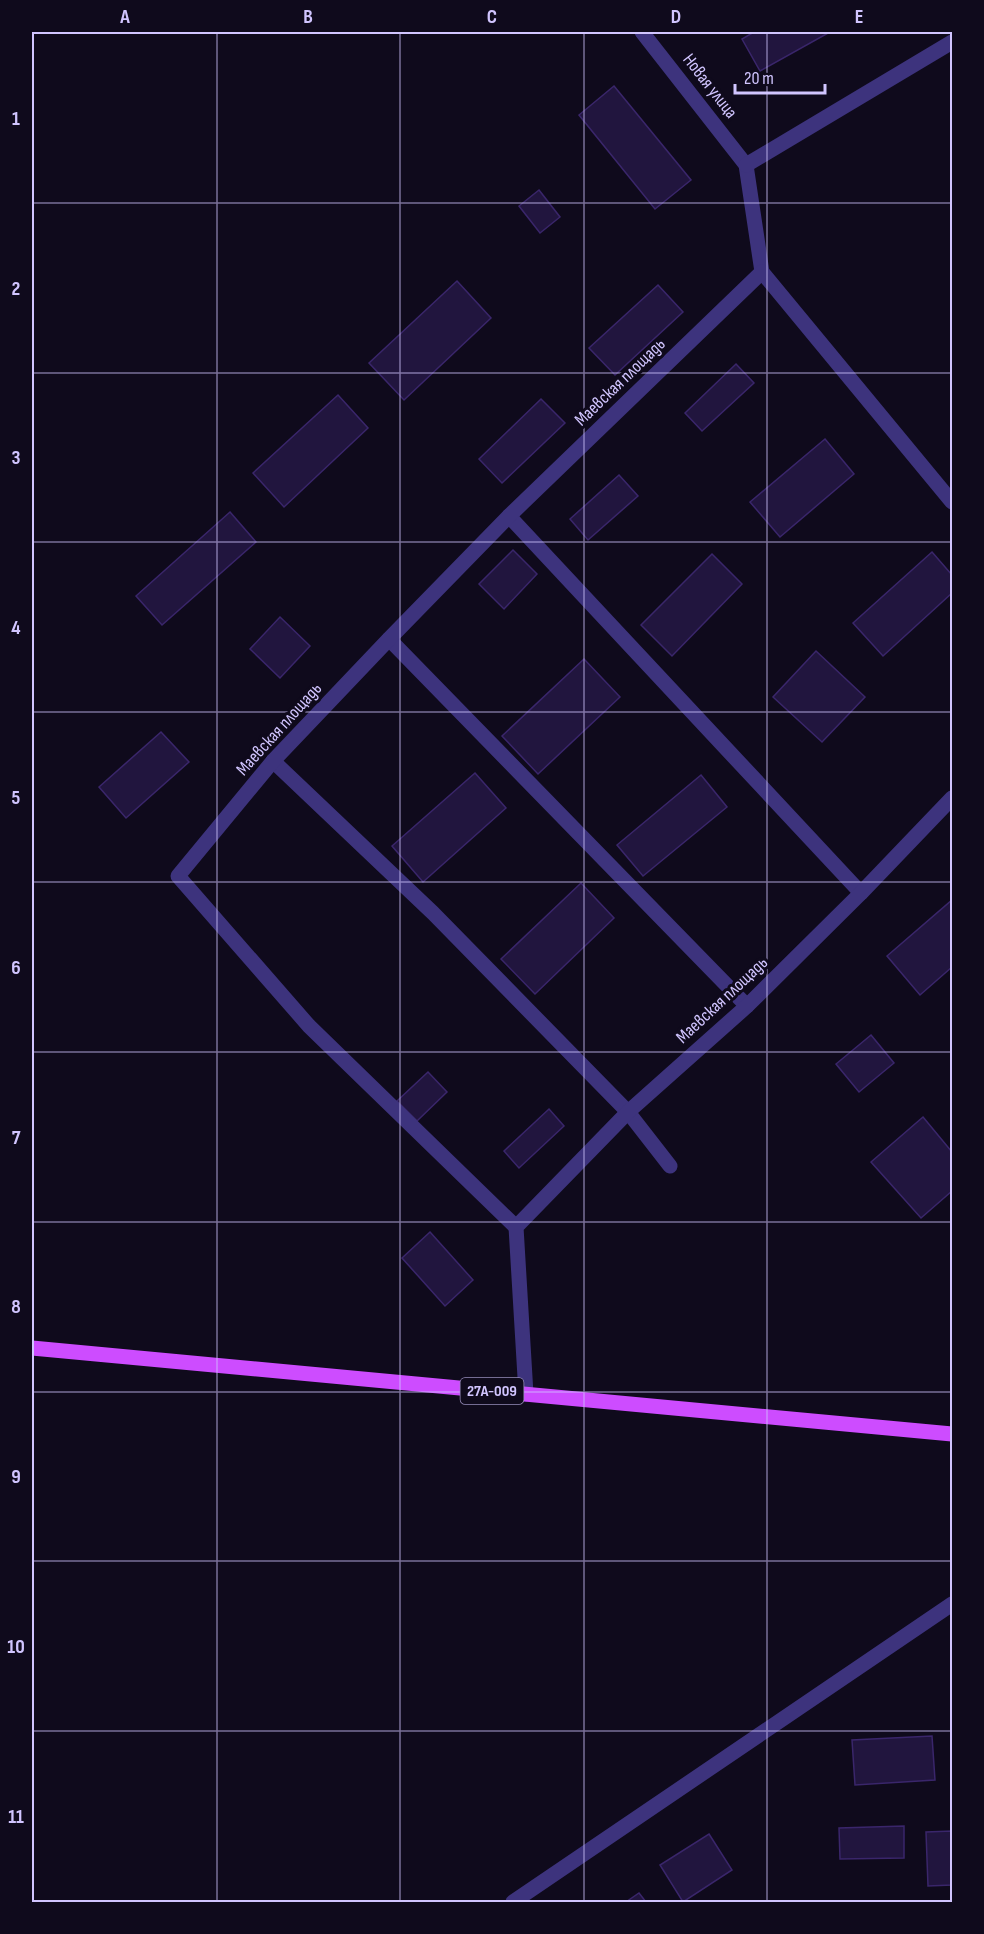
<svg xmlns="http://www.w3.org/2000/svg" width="984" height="1934" font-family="'Sofia Sans Condensed',sans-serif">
<rect width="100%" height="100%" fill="#0f0a1c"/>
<g fill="#21153e" stroke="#3a266b" stroke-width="1.5">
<path d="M754,32H830L760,71L742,39Z"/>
<path d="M614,86L691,180L655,209L579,115Z"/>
<path d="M539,190L560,217L540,233L519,206Z"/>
<path d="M457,281L491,318L404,400L369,363Z"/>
<path d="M658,285L683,312L615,375L589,348Z"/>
<path d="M736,364L754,383L702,431L685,413Z"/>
<path d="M338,395L368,428L284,507L253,473Z"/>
<path d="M541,399L565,423L502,483L479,459Z"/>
<path d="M825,439L854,474L780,537L750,502Z"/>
<path d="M619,475L638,496L588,540L570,519Z"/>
<path d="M230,512L256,542L162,625L136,596Z"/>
<path d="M513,550L537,574L504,609L479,584Z"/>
<path d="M932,552L952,575V593L883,656L853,623Z"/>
<path d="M712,554L742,584L672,656L641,625Z"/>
<path d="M280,617L310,646L280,678L250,649Z"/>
<path d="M816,651L865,697L822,742L773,697Z"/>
<path d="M584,659L620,697L538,774L502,736Z"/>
<path d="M161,732L189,762L126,818L99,787Z"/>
<path d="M475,773L506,808L423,882L392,846Z"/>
<path d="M701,775L727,807L643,876L617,845Z"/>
<path d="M581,883L614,918L535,994L501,959Z"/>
<path d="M952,900V967L920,995L887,956Z"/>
<path d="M871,1035L894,1063L859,1092L836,1064Z"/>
<path d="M428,1072L447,1092L417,1121L397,1101Z"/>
<path d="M549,1109L564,1126L519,1168L504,1151Z"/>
<path d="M923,1117L952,1152V1191L921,1218L871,1162Z"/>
<path d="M430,1232L473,1280L445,1306L402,1258Z"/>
<path d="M932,1736L935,1780L855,1785L852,1740Z"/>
<path d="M904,1826V1858L840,1859L839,1828Z"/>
<path d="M952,1831V1885L928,1886L926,1832Z"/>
<path d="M709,1834L732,1870L683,1902L660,1865Z"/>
<path d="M639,1893L646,1902H626Z"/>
</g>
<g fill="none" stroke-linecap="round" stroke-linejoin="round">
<g stroke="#3d337d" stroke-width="15">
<path d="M509,516L861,893"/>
<path d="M389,639L747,1006"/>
<path d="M273,761L433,913L628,1112L670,1166"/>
</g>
<g stroke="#3d337d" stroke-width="15">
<path d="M642,32L746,165L762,272L952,502"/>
<path d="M746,165L952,42"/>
<path d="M516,1227L309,1026L178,876L273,761L389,639L509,516L762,272"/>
<path d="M526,1394L516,1227L628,1112L747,1006L861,893L952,798"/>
<path d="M513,1902L952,1604"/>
</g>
<path stroke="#cd4cff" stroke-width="15" d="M32,1348L952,1434"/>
</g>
<path fill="none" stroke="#d1c5ff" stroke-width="1.5" stroke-opacity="0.55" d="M217,32V1902M400,32V1902M584,32V1902M767,32V1902M32,203H952M32,373H952M32,542H952M32,712H952M32,882H952M32,1052H952M32,1222H952M32,1392H952M32,1561H952M32,1731H952"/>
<g text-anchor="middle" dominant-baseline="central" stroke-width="6" stroke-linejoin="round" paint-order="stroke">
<rect fill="#0f0a1c" stroke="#978dbb" stroke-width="1.5" x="460.5" y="1378" width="63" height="26" rx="4.5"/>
<g font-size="16" font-weight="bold" fill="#d1c5ff">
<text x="492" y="1391">27А-009</text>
</g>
<g font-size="18" fill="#d1c5ff" stroke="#0f0a1c">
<text transform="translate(710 86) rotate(52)">Новая улица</text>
<text transform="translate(620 382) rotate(-44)">Маевская площадь</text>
<text transform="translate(279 729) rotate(-48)">Маевская площадь</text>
<text transform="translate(722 1000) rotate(-43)">Маевская площадь</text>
</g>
</g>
<rect width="984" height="1934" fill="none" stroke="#0f0a1c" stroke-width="66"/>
<path d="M735 84v9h90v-9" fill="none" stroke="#d1c5ff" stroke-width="3"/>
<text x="744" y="84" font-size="18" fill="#d1c5ff" stroke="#0f0a1c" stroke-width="4.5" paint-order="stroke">20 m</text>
<rect x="33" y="33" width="918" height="1868" fill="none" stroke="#d1c5ff" stroke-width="2"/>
<g font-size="20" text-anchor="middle" font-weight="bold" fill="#d1c5ff">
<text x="125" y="23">A</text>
<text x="308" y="23">B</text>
<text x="492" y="23">C</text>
<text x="676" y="23">D</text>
<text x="859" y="23">E</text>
<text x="16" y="125">1</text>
<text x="16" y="295">2</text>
<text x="16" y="464">3</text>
<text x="16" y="634">4</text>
<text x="16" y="804">5</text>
<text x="16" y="974">6</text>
<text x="16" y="1144">7</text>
<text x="16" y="1313">8</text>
<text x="16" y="1483">9</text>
<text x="16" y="1653">10</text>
<text x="16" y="1823">11</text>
</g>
</svg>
